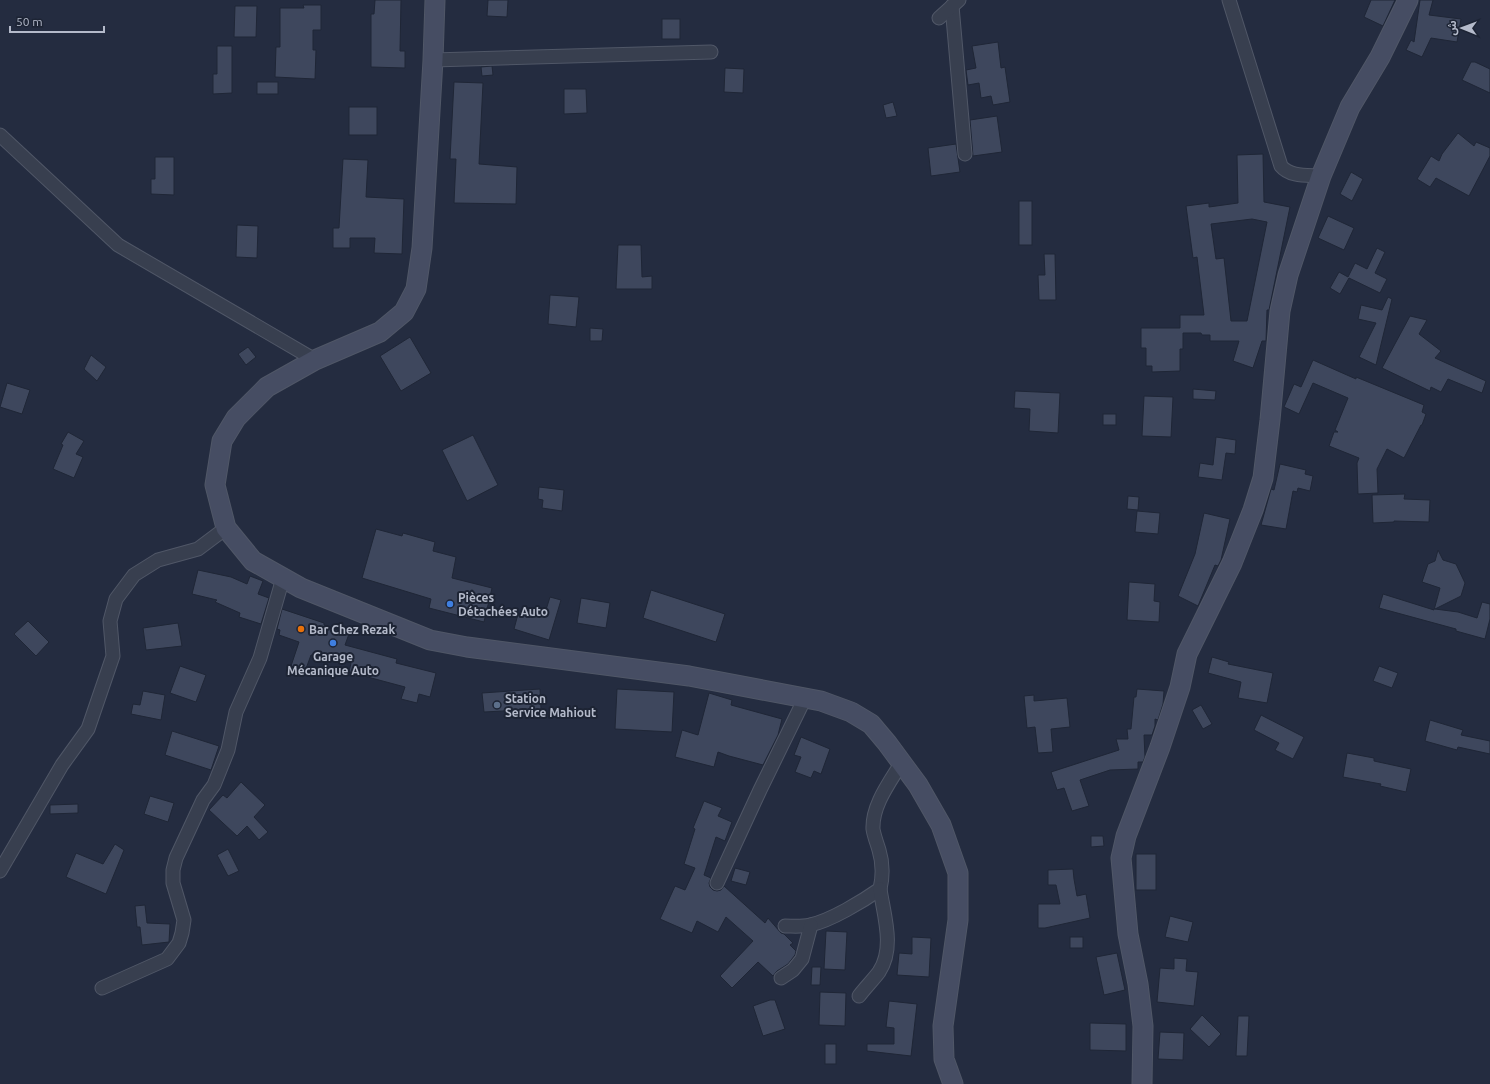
<svg xmlns="http://www.w3.org/2000/svg" width="1490" height="1084" font-family="Ubuntu,'Noto Sans Arabic',sans-serif">
<rect width="100%" height="100%" fill="#242c40"/>
<g fill="#3e475d" stroke="#1f2636" fill-rule="evenodd">
<path d="M375,0H401L400,51H405V68L371,67V14H374Z"/>
<path d="M488,0H508L507,17L487,16Z"/>
<path d="M1371,0H1395L1383,26L1364,17Z"/>
<path d="M1420,0H1433L1429,15L1461,19L1457,42L1431,38L1422,57L1406,50L1411,40L1414,42Z"/>
<path d="M303,5H321V30H313V50H316L315,79L275,77L276,47H280V8H304Z"/>
<path d="M235,6H257L256,37H234Z"/>
<rect x="662" y="19" width="18" height="20"/>
<path d="M998,42L1001,68L1005,67L1010,102L993,105L991,96L981,98L979,83L968,85L966,70L976,68L972,46Z"/>
<path d="M217,46H232V93L213,94V74H217Z"/>
<path d="M1471,62H1475L1490,69V93L1462,80Z"/>
<path d="M492,66L493,75L482,76L481,67Z"/>
<path d="M725,68L744,69L743,93L724,92Z"/>
<rect x="257" y="82" width="21" height="12"/>
<path d="M454,82L483,83L479,164L517,167L516,204L454,203L456,159H450Z"/>
<path d="M564,89H586L587,113L564,114Z"/>
<path d="M893,102L897,116L886,118L883,105Z"/>
<rect x="349" y="107" width="28" height="28"/>
<path d="M997,116L1002,152L973,156L970,120Z"/>
<path d="M1458,133L1474,146L1476,142L1490,148V156L1469,196L1436,178L1430,187L1417,179L1431,156L1439,161L1442,154Z"/>
<path d="M956,144L960,172L931,176L928,148Z"/>
<path d="M1263,154L1264,202L1290,207L1269,310H1267L1266,341H1262L1253,368L1233,361L1239,341H1210V335H1202L1201,333H1183V349H1180V371L1152,372V366H1146V348H1141V328H1180V315H1204L1197,257L1193,258L1186,206L1209,203V207L1238,203L1237,155ZM1252,219L1267,222L1247,321H1231L1224,258L1216,259L1211,224Z"/>
<path d="M155,157H174V195L151,194V179H155Z"/>
<path d="M343,159L368,160L366,197L404,199L402,254L374,253L375,238H350V248H333V228H339Z"/>
<path d="M1351,172L1363,179L1352,201L1340,194Z"/>
<rect x="1019" y="201" width="13" height="44"/>
<path d="M1328,216L1354,228L1344,250L1318,238Z"/>
<path d="M237,225L258,226L257,258L236,257Z"/>
<path d="M618,245H641L642,277L652,276V289H616Z"/>
<path d="M1377,248L1385,252L1375,273L1387,279L1380,293L1349,278L1340,294L1330,288L1339,272L1348,277L1355,263L1367,269Z"/>
<path d="M1044,254H1055L1056,300H1039L1038,275H1045Z"/>
<path d="M550,295L579,297L576,327L548,324Z"/>
<path d="M1388,297L1392,299L1376,365L1359,357L1376,323L1358,319L1361,305L1382,310Z"/>
<path d="M1410,316L1427,320L1419,334L1441,351L1435,358L1486,381L1482,393L1448,379L1441,392L1431,387L1430,391L1382,368Z"/>
<path d="M590,328L603,329L602,341H590Z"/>
<path d="M410,337L431,373L401,391L380,356Z"/>
<path d="M248,347L256,357L246,365L238,354Z"/>
<path d="M91,355L106,367L97,381L84,369Z"/>
<path d="M1313,360L1356,379V377L1424,405L1422,412L1426,414L1422,425H1421L1404,458L1387,449L1377,469L1378,493L1358,494L1357,463L1359,458L1329,446L1334,432H1338L1335,430L1348,398L1313,383L1299,414L1284,407L1294,384L1301,387Z"/>
<path d="M7,383L30,390L22,414L0,407Z"/>
<path d="M1193,389L1216,391L1215,400L1193,399Z"/>
<path d="M1015,391L1060,393L1058,433L1029,431L1030,409L1014,408Z"/>
<path d="M1144,396L1173,397L1171,437L1142,436Z"/>
<rect x="1103" y="414" width="13" height="11"/>
<path d="M68,432L84,441L76,454L83,457L74,478L53,469L63,445L61,444Z"/>
<path d="M473,435L498,485L467,501L442,450Z"/>
<path d="M1216,437L1236,440L1235,454L1226,453L1222,480L1198,477L1200,463L1213,465Z"/>
<path d="M1280,464L1306,470L1305,474L1313,476L1310,491L1298,488L1297,492L1293,491L1286,529L1261,525L1271,489L1274,490Z"/>
<path d="M539,487L564,490L562,511L542,508L543,500L538,499Z"/>
<path d="M1405,494L1404,499L1430,500L1429,522L1394,521V522L1373,523L1372,495Z"/>
<path d="M1128,496L1139,497L1138,510L1127,509Z"/>
<path d="M1137,511L1160,513L1158,534L1135,532Z"/>
<path d="M1204,513L1230,519L1221,560L1218,566L1215,565L1198,606L1178,596L1195,554Z"/>
<path d="M376,529L402,536L403,533L435,542L433,551L456,557L452,578L492,588L484,622L429,608L431,599L362,578Z"/>
<path d="M1438,550L1443,560L1456,564L1465,583L1461,596L1435,609L1458,612L1477,618L1482,602L1490,604V619L1485,639L1456,631V629L1379,608L1383,594L1434,610L1440,588L1422,582L1428,564L1435,561Z"/>
<path d="M198,570L231,577L247,584L250,576L263,581L258,594L269,598L261,624L239,617L240,613L215,602L217,600L192,594Z"/>
<path d="M1129,582L1155,584L1154,601L1160,602L1159,622L1127,620Z"/>
<path d="M651,590L725,614L716,642L643,618Z"/>
<path d="M550,597L561,600L549,640L514,629L518,614L531,617L533,609L545,613Z"/>
<path d="M581,598L610,603L606,628L577,623Z"/>
<path d="M282,609L324,623V625L349,634L345,645L397,659L396,663L436,673L430,697L419,694L417,703L401,699L405,687L349,672L351,663L315,651L314,655H311L303,677L289,672L299,642L279,635L280,630L277,629Z"/>
<path d="M28,621L49,642L36,656L14,634Z"/>
<path d="M178,623L182,646L146,650L143,628Z"/>
<path d="M1212,657L1229,662L1228,664L1273,673L1267,703L1238,698L1241,682L1208,673Z"/>
<path d="M180,666L206,675L196,702L170,693Z"/>
<path d="M1379,666L1398,673L1392,688L1373,681Z"/>
<path d="M540,689L541,709L484,712L482,693Z"/>
<path d="M617,689L674,692L672,732L615,729Z"/>
<path d="M1137,689L1164,691L1163,704L1158,720L1155,719V726L1152,735H1144L1145,757L1143,762H1138V769L1110,770L1080,780L1089,806L1072,811L1064,788L1057,790L1051,772L1119,750L1116,739H1128L1127,729H1131L1134,697H1136Z"/>
<path d="M143,691L165,695L161,720L131,714L133,704L140,705Z"/>
<path d="M709,693L732,700L731,705L782,719L778,735L763,765L729,756L718,752L714,767L675,757L682,730L698,735Z"/>
<path d="M1034,695V701L1067,698L1070,727L1051,729L1053,752L1038,753L1035,727L1027,728L1024,696Z"/>
<path d="M1201,705L1212,724L1203,729L1192,710Z"/>
<path d="M1261,715L1304,737L1293,759L1275,750L1279,743L1254,730Z"/>
<path d="M1430,720L1463,730L1461,735L1490,741V754L1458,747L1457,750L1425,741Z"/>
<path d="M172,731L219,746L211,770L165,755Z"/>
<path d="M801,737L830,749L821,774L814,771L811,778L795,772L801,757L794,755Z"/>
<path d="M1347,753L1374,758V761L1411,769L1406,792L1380,786L1381,784L1343,777Z"/>
<path d="M241,782L265,805L254,817L268,832L259,840L247,826L237,836L209,810L223,795L227,798Z"/>
<path d="M150,796L174,803L168,822L144,814Z"/>
<path d="M704,801L722,808L718,816L732,822L725,841L716,837L704,875L711,878L709,883L710,887L713,890L717,891L721,890L724,886L765,923L768,918L781,933L784,934L793,943L790,945L796,951L795,955L788,964L777,971L773,976L758,962L732,988L720,976L753,941L726,917L718,932L697,921L692,933L660,919L675,886L685,890L695,868L684,864L695,829L693,828Z"/>
<path d="M78,804V813L50,814V805Z"/>
<path d="M1091,836H1103L1104,846L1091,847Z"/>
<path d="M115,844L124,850L106,894L66,877L76,853L103,864Z"/>
<path d="M228,849L239,871L228,876L217,855Z"/>
<rect x="1136" y="854" width="20" height="36"/>
<path d="M735,868L750,872L746,885L731,881Z"/>
<path d="M1073,869L1074,879L1077,896L1086,894L1090,918L1045,928H1038V904H1060L1056,885H1048V870Z"/>
<path d="M145,905L147,923L170,924L169,942L142,945L140,927H137L135,906Z"/>
<path d="M1170,916L1193,922L1188,942L1165,937Z"/>
<path d="M826,931L847,932L845,970L824,969Z"/>
<path d="M912,937L931,938L929,977L897,975L899,953L912,954Z"/>
<rect x="1070" y="937" width="13" height="11"/>
<path d="M1117,953L1125,990L1104,995L1096,957Z"/>
<path d="M1174,958L1187,959L1186,971L1198,972L1194,1006L1157,1002L1160,968L1174,969Z"/>
<path d="M812,967H821L820,985H811Z"/>
<path d="M820,992L846,993L845,1026L819,1025Z"/>
<path d="M770,1000H775L785,1029L763,1036L753,1006Z"/>
<path d="M889,1001L917,1004L911,1056L867,1051V1044H894V1028L886,1027Z"/>
<path d="M1202,1015L1221,1034L1209,1047L1190,1029Z"/>
<path d="M1238,1016H1249L1247,1056H1236Z"/>
<path d="M1090,1023L1126,1024V1051L1090,1050Z"/>
<path d="M1160,1032L1184,1033L1183,1060L1158,1059Z"/>
<rect x="825" y="1044" width="11" height="20"/>
</g>
<g fill="none" stroke-linecap="round" stroke-linejoin="round">
<g stroke="#505767" stroke-width="15">
<g id="street">
<path d="M1229,0L1281,166C1290,177 1307,175 1321,176"/>
<path d="M952,6L965,154"/>
<path d="M939,18L959,0"/>
<path d="M433,60L711,52"/>
<path d="M0,135L118,245L315,360"/>
<path d="M0,871L62,765L88,729L113,656L110,621L116,599L134,575L158,560L198,549L226,528"/>
<path d="M717,883L760,790L805,698"/>
<path d="M785,926C793,926 801,927 810,925C830,921 863,901 880,889C883,876 883,863 879,850C877,843 874,836 873,829C872,805 890,782 902,762"/>
<path d="M781,978L793,970L802,959L811,925"/>
<path d="M102,988L167,959L179,943L182,933L184,920L173,883V870L176,858L203,800L214,785L228,750L236,712L260,658L283,578"/>
<path d="M859,996C865,988 873,980 879,972C895,948 884,916 880,889"/>
</g>
</g>
<g stroke="#505767" stroke-width="21">
<g id="secondary">
<path d="M435,0L433,60L422,248L416,289L404,312L380,332L315,360L267,387L236,418L222,441L215,485L226,528L253,561L301,588L430,640L467,647L689,676L805,698L821,701L851,712L871,724L887,743L918,785L941,825L958,873V920L943,1026L944,1059L953,1084"/>
<path d="M1142,1084L1143,1026L1138,984L1128,934L1121,858L1126,836L1160,747L1180,687L1187,654L1232,563L1253,510L1263,478L1270,420L1280,311L1288,275L1321,176L1350,107L1380,57L1408,0"/>
</g>
</g>
<use href="#street" stroke="#383f4f" stroke-width="13"/>
<use href="#secondary" stroke="#464d63" stroke-width="19"/>
</g>
<g fill="#3f7fe0" stroke="#1d2434" stroke-width="1.5">
<circle cx="450" cy="604" r="4"/>
<circle cx="333" cy="643" r="4"/>
</g>
<circle fill="#e8710a" stroke="#1d2434" stroke-width="1.5" cx="301" cy="629" r="4"/>
<circle fill="#5c6f8a" stroke="#1d2434" stroke-width="1.5" cx="497" cy="705" r="4"/>
<g text-anchor="middle" dominant-baseline="central" stroke-width="4" stroke-linejoin="round" paint-order="stroke">
<g font-size="12" font-weight="bold" fill="#b4baca" stroke="#1d2434" text-anchor="start">
<text x="458" y="597">Pièces<tspan x="458" dy="14">Détachées Auto</tspan></text>
<text x="309" y="629">Bar Chez Rezak</text>
<text x="333" y="656" text-anchor="middle">Garage<tspan x="333" dy="14">Mécanique Auto</tspan></text>
<text x="505" y="698">Station<tspan x="505" dy="14">Service Mahiout</tspan></text>
</g>
</g>
<g transform="translate(1462 28) rotate(271)" stroke="#1d2434" stroke-width="3" paint-order="stroke">
<path d="M0-3L7 15L0 10L-7 15Z" fill="#b4baca"/>
<text y="-6" font-size="11" font-weight="bold" text-anchor="middle" fill="#b4baca">ش</text>
</g>
<path d="M10 26v6h94v-6" fill="none" stroke="#b4baca" stroke-width="2"/>
<text x="16" y="26" font-size="12" fill="#b4baca" stroke="#1d2434" stroke-width="3" paint-order="stroke">50 m</text>
</svg>
